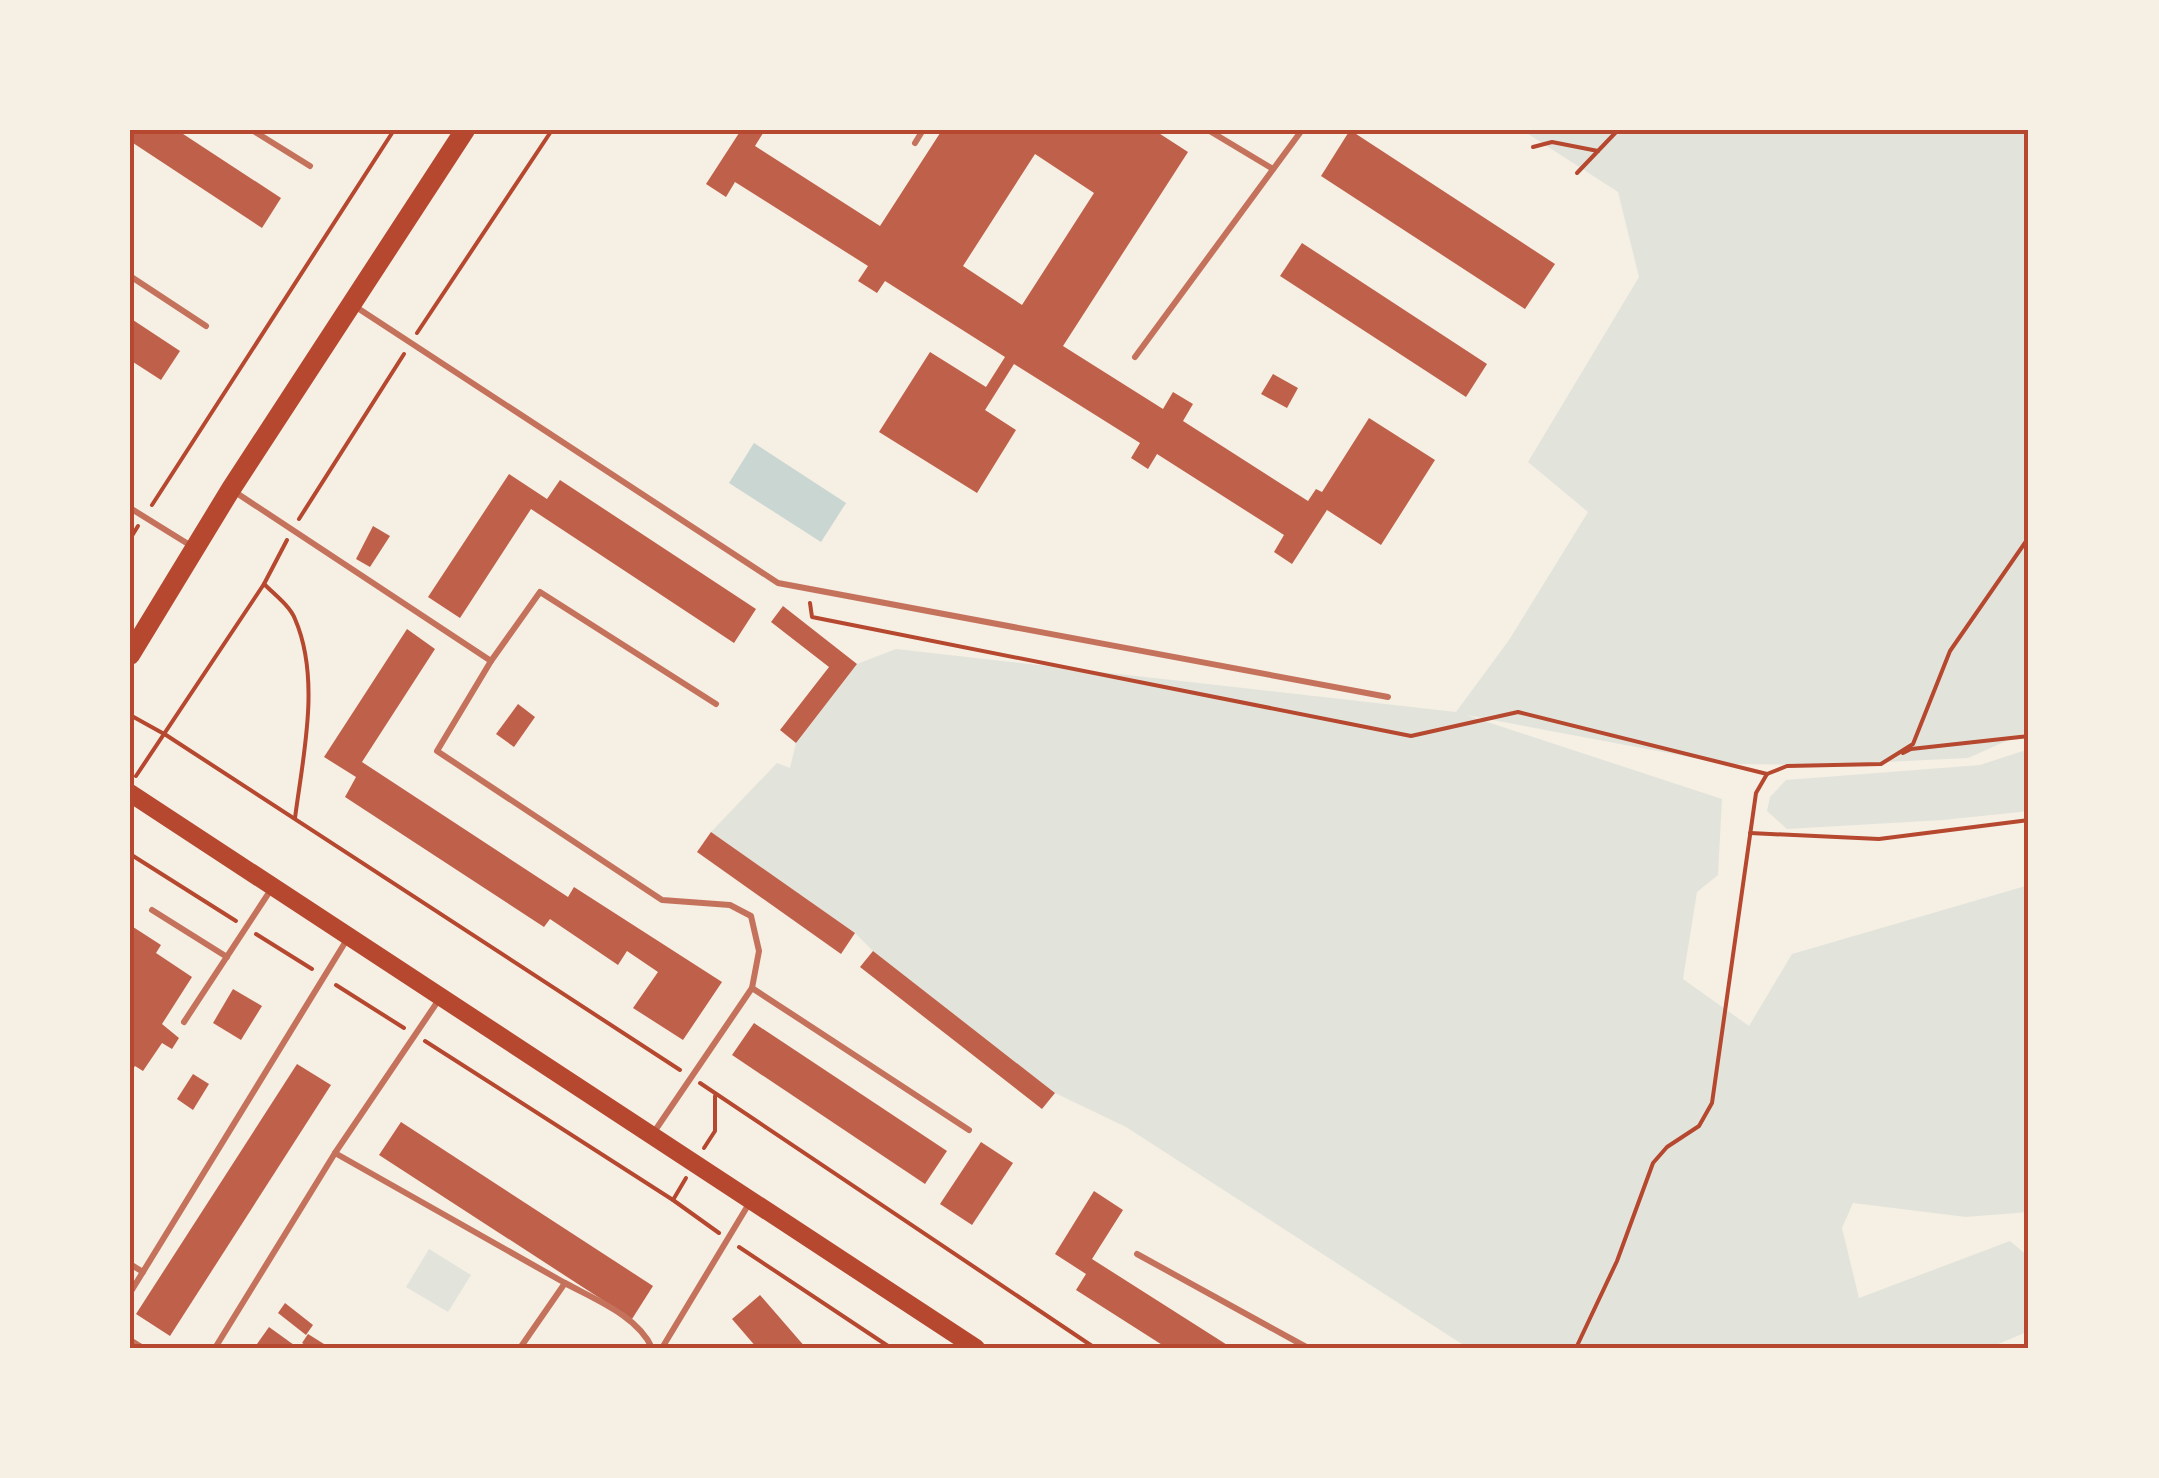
<svg xmlns="http://www.w3.org/2000/svg" width="2159" height="1478" font-family="Rubik,sans-serif">
<rect width="100%" height="100%" fill="#f6efe4"/>
<g fill="#e2e4dc">
<path d="M1522,130H2029V731L1968,758L1822,765L1727,764L1466,715L1722,799L1718,875L1697,892L1683,979L1749,1026L1792,954L2029,885V1212L1966,1217L1853,1203L1842,1228L1859,1298L2010,1241L2029,1257V1331L1989,1348H1468L1126,1127L1055,1093L873,951L855,933L711,832L777,763L790,768L796,743L857,664L896,649L1456,712L1509,640L1588,512L1528,462L1639,277L1618,192Z"/>
<path d="M2029,749V811L1943,820L1787,829L1767,811L1770,797L1786,780L1980,765Z"/>
<path d="M429,1249L471,1275L448,1312L406,1287Z"/>
</g>
<path fill="#c9d6d2" d="M754,443L846,503L821,542L729,483Z"/>
<g fill="#bf614a" fill-rule="evenodd">
<path d="M130,130H177L281,198L262,228L130,141Z"/>
<path d="M741,130H765L755,146L880,226L942,130H1154L1188,152L1063,346L1163,409L1173,392L1193,404L1183,421L1308,501L1316,489L1322,492L1369,418L1435,460L1381,545L1327,510L1292,564L1274,552L1284,535L1157,454L1148,469L1131,458L1140,443L1014,364L985,410L1016,430L977,493L879,432L930,352L986,387L1005,357L885,281L877,293L858,281L868,266L735,182L726,197L706,184ZM1035,154L1094,193L1022,305L963,266Z"/>
<path d="M1350,130L1555,264L1525,309L1321,176Z"/>
<path d="M1302,243L1487,364L1466,397L1280,276Z"/>
<path d="M130,318L180,351L161,380L130,360Z"/>
<path d="M1273,374L1298,388L1287,408L1261,394Z"/>
<path d="M509,474L547,499L560,480L756,609L734,643L531,509L460,618L428,597Z"/>
<path d="M373,526L390,536L370,567L356,559Z"/>
<path d="M783,606L857,664L796,743L780,730L829,667L771,622Z"/>
<path d="M407,629L435,649L362,762L568,897L574,887L722,982L683,1040L633,1008L658,972L627,951L618,965L550,919L544,927L345,797L356,777L324,757Z"/>
<path d="M518,704L535,717L514,747L496,734Z"/>
<path d="M711,832L855,933L841,954L697,852Z"/>
<path d="M130,925L161,945L156,953L192,977L162,1024L179,1038L172,1049L162,1043L143,1071L135,1066L130,1074Z"/>
<path d="M873,951L1055,1093L1042,1109L860,967Z"/>
<path d="M233,989L262,1006L241,1040L213,1023Z"/>
<path d="M754,1023L947,1151L925,1184L732,1055Z"/>
<path d="M297,1064L331,1085L170,1336L136,1314Z"/>
<path d="M193,1074L209,1084L193,1110L177,1099Z"/>
<path d="M401,1122L653,1286L632,1319L379,1155Z"/>
<path d="M981,1142L1013,1163L972,1225L940,1204Z"/>
<path d="M1094,1191L1123,1210L1092,1259L1232,1348H1167L1076,1290L1086,1274L1055,1254Z"/>
<path d="M760,1295L806,1348H757L732,1319Z"/>
<path d="M285,1303L313,1325L306,1335L278,1313Z"/>
<path d="M269,1327L294,1345L292,1348H263L257,1344Z"/>
<path d="M308,1334L324,1344L321,1348H310L302,1343Z"/>
</g>
<g fill="none" stroke-linecap="round" stroke-linejoin="round">
<g stroke="#b5482f" stroke-width="4">
<path d="M1533,147L1552,142L1598,151"/>
<path d="M1577,173L1618,130"/>
<path d="M417,333L552,130"/>
<path d="M152,505L394,130"/>
<path d="M299,519L404,354"/>
<path d="M130,539L138,526"/>
<path d="M264,584C274,594 290,606 295,619C321,679 303,756 295,818"/>
<path d="M810,603L812,617L1411,736L1518,712L1767,774"/>
<path d="M130,715L166,735L680,1070"/>
<path d="M1903,753L1911,749L2029,736"/>
<path d="M136,776L264,584L287,540"/>
<path d="M1750,833L1879,839L2029,820"/>
<path d="M130,854L236,921"/>
<path d="M256,934L312,969"/>
<path d="M336,985L404,1028"/>
<path d="M425,1041L673,1200L719,1233"/>
<path d="M700,1083L1095,1348"/>
<path d="M704,1148L715,1131V1096"/>
<path d="M673,1200L686,1178"/>
<path d="M739,1247L891,1348"/>
<path d="M1576,1348L1617,1261L1653,1163L1667,1147L1699,1126L1712,1103L1756,793L1767,774L1787,766L1881,764L1913,744L1950,651L2029,537"/>
</g>
<g stroke="#c5725c" stroke-width="6">
<path d="M252,130L310,166"/>
<path d="M1208,130L1273,169"/>
<path d="M915,143L923,130"/>
<path d="M130,276L206,326"/>
<path d="M356,307L778,583L1388,697"/>
<path d="M1135,357L1302,130"/>
<path d="M232,490L491,661L437,751L662,900L730,905L751,916L759,951L752,988"/>
<path d="M130,508L193,547"/>
<path d="M491,661L540,592L716,704"/>
<path d="M152,910L227,957"/>
<path d="M184,1022L272,888"/>
<path d="M652,1135L752,988L969,1130"/>
<path d="M335,1153L438,1001"/>
<path d="M1137,1254L1308,1348"/>
<path d="M130,1264L143,1272"/>
<path d="M565,1283C594,1299 638,1316 652,1348"/>
<path d="M130,1293L346,941"/>
<path d="M130,1340L143,1348"/>
<path d="M215,1348L335,1153L565,1283L520,1348"/>
<path d="M662,1348L750,1202"/>
</g>
<path stroke="#b5482f" stroke-width="18" d="M130,793L976,1348"/>
<path stroke="#b5482f" stroke-width="20" d="M130,655L231,489L465,130"/>
</g>
<rect width="2159" height="1478" fill="none" stroke="#f6efe4" stroke-width="265"/>
<rect x="132" y="132" width="1894" height="1214" fill="none" stroke="#b5482f" stroke-width="4"/>
</svg>
